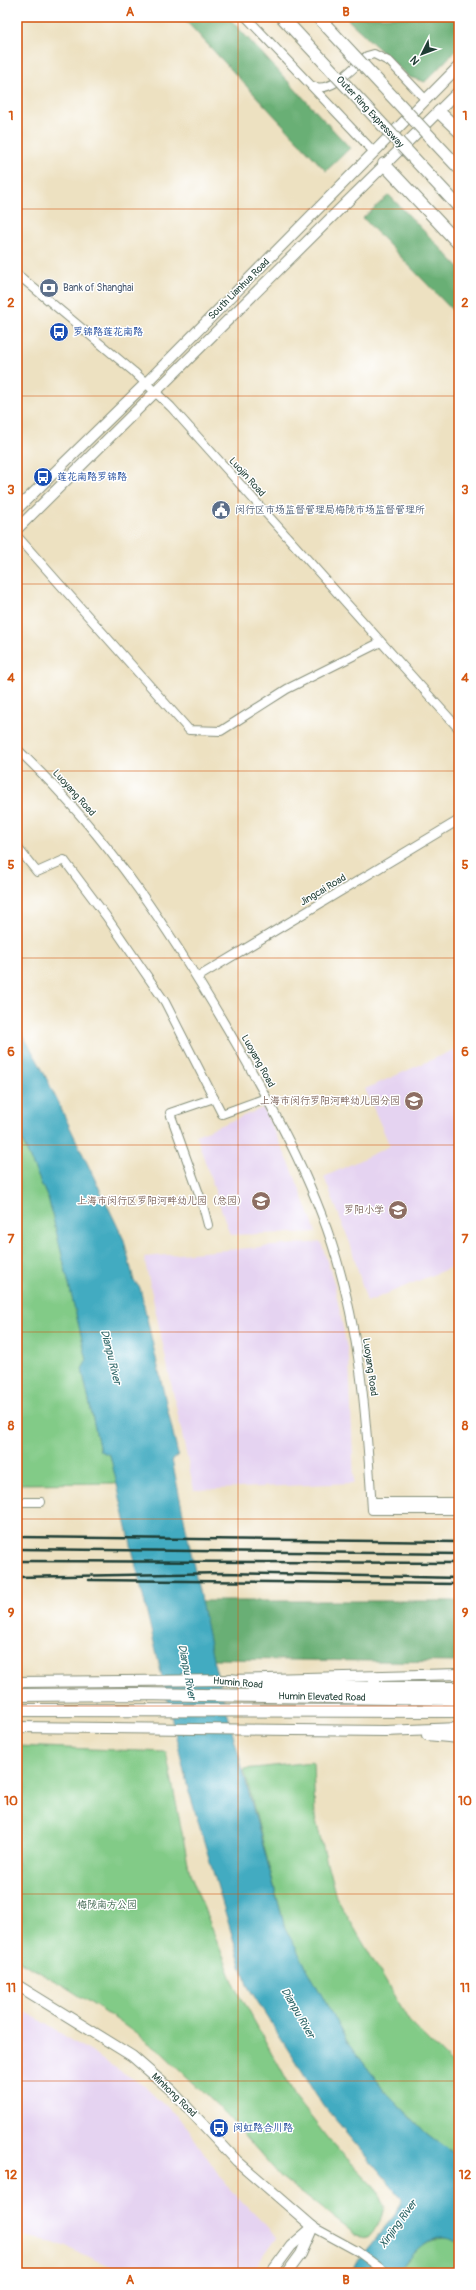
<svg xmlns="http://www.w3.org/2000/svg" width="476" height="2290" font-family="Pangolin,'LXGW WenKai TC',sans-serif">
<rect width="100%" height="100%" fill="#fff"/>
<filter id="ink" filterUnits="userSpaceOnUse"><feTurbulence type="fractalNoise" baseFrequency=".025" numOctaves="2"/><feDisplacementMap in="SourceGraphic" scale="8" xChannelSelector="R" yChannelSelector="G"/><feConvolveMatrix kernelMatrix="1 2 1 2 8 2 1 2 1" color-interpolation-filters="sRGB"/></filter>
<filter id="wash" filterUnits="userSpaceOnUse"><feTurbulence type="fractalNoise" baseFrequency=".012" numOctaves="4" result="noise"/><feDisplacementMap in="SourceGraphic" scale="16" xChannelSelector="R" yChannelSelector="G"/><feGaussianBlur stdDeviation="0.9" result="paint"/><feColorMatrix in="noise" values="0 0 0 0 0 0 0 0 0 0 0 0 0 0 0 0 0 1.4 0 .05"/><feComposite in="paint" operator="in"/></filter>
<g filter="url(#wash)">
<rect width="100%" height="100%" fill="#ede1c1"/>
<g fill="#e5d3f1">
<path d="M456,1049L459,1056V1113L455,1117L459,1125V1264L367,1302L350,1243L324,1177L390,1146L365,1089Z"/>
<path d="M263,1108L292,1169L316,1232L230,1235L196,1135Z"/>
<path d="M321,1242L334,1283L349,1358L354,1483L194,1490L144,1257Z"/>
<path d="M17,2006L146,2087L184,2123L225,2184L277,2237L251,2273H127L54,2242L17,2235Z"/>
</g>
<g fill="#82cb87" stroke="#50845e">
<path d="M17,1129L49,1201L87,1360L82,1369L100,1451L110,1455L117,1483L17,1484Z"/>
<path d="M17,1746L166,1752L190,1873L234,1984L297,2099L328,2139L375,2187L385,2207L381,2222L368,2237L356,2235L282,2178L221,2109L161,2052L117,2020L64,1986L17,1960Z"/>
<path d="M313,1762L315,1817L336,1897L409,2021L459,2071V2158L426,2133L385,2091L346,2040L313,1982L285,1928L244,1769Z"/>
<path d="M459,2226V2273H413L403,2266C417,2248 427,2236 451,2237Z"/>
</g>
<g fill="#69af74" stroke="#447654">
<path d="M182,17H228L350,148L326,171Z"/>
<path d="M345,17H459V47L425,82L409,77Z"/>
<path d="M389,195L459,267V317L363,218Z"/>
<path d="M201,1601H459V1662L213,1659Z"/>
</g>
<path fill="#42abc1" stroke="#30747a" d="M17,1024L41,1067L124,1240L134,1281L140,1288L178,1455L172,1460L213,1659L285,1928L346,2040L385,2091L426,2133L459,2158V2242C432,2225 412,2254 397,2273H351L356,2262L394,2216L402,2198L323,2105L247,1985L188,1788L110,1455L100,1451L82,1369L87,1360L49,1201L17,1129Z"/>
</g>
<g filter="url(#ink)">
<g fill="none" stroke-linecap="round" stroke-linejoin="round">
<g stroke="#868f7a" stroke-width="10">
<g id="minor">
<path d="M246,17L374,152"/>
<path d="M312,86C332,94 352,68 367,56L374,54L390,62L426,100"/>
<path d="M17,274L134,372L171,407L459,729"/>
<path d="M17,536L189,730L221,731L287,689L381,642"/>
<path d="M17,749C110,837 174,936 238,1047C278,1117 319,1192 340,1271C362,1350 367,1429 372,1510H459"/>
<path d="M17,847L37,872L64,860L106,916L165,1002L222,1114L266,1098"/>
<path d="M198,977L459,820"/>
<path d="M208,1225L202,1202L170,1113L214,1098"/>
<path d="M17,1502H41"/>
<path d="M372,1502H459"/>
<path d="M313,2227L357,2251L387,2273"/>
</g>
</g>
<g stroke="#868f7a" stroke-width="12">
<g id="major">
<path d="M17,509L146,383L459,66"/>
<path d="M17,529L459,91"/>
<path d="M17,1682L230,1680L459,1674"/>
<path d="M17,1727L385,1731L459,1728"/>
<path d="M427,1735L459,1738"/>
<path d="M17,1985L132,2056L171,2090L237,2161L313,2227"/>
<path d="M271,2273L291,2246L313,2227"/>
<path d="M287,2273L301,2254L312,2229"/>
</g>
</g>
<g stroke="#868f7a" stroke-width="14">
<g id="highway">
<path d="M439,112L459,131"/>
<path d="M384,164L459,244"/>
<path d="M230,1680L287,1688H459"/>
<path d="M17,1695L140,1694L459,1699"/>
<path d="M17,1710L459,1711"/>
</g>
</g>
<use href="#minor" stroke="#fff" stroke-width="8"/>
<use href="#major" stroke="#fff" stroke-width="10"/>
<use href="#highway" stroke="#fff" stroke-width="12"/>
<g stroke="#1f3d34" stroke-width="2.5">
<path d="M17,1537L459,1542"/>
<path d="M17,1549L459,1554"/>
<path d="M17,1561L459,1563"/>
<path d="M17,1577L223,1573L459,1578"/>
<path d="M89,1580L459,1584"/>
</g>
<g stroke="#868f7a" stroke-width="14" stroke-linecap="butt">
<g id="highway-bridge">
<path d="M282,17L459,207"/>
<path d="M318,17L459,168"/>
</g>
</g>
<use href="#highway-bridge" stroke="#fff" stroke-width="12"/>
</g>
</g>
<path fill="none" stroke="#d45610" stroke-width="1" stroke-opacity="0.55" d="M238,17V2273M17,209H459M17,396H459M17,584H459M17,771H459M17,958H459M17,1145H459M17,1332H459M17,1519H459M17,1706H459M17,1894H459M17,2081H459"/>
<defs>
<g id="bank-disc" transform="scale(1)"><circle r="9.5" fill="#5c6f8a" stroke="#fff"/><path d="M-6-4H6V4H-6ZM0-2.3a2.3 2.3 0 1 0 0 4.6a2.3 2.3 0 1 0 0-4.6Z" fill="#fff"/></g>
<g id="bus-disc" transform="scale(1)"><circle r="9.5" fill="#1a4fb4" stroke="#fff"/><path d="M-5-6H5V4H4V6H2V4H-2V6H-4V4H-5ZM-3.5-4V0h7V-4ZM-3.5 1.2v1.5H-2V1.2ZM2 1.2v1.5H3.5V1.2Z" fill="#fff"/></g>
<g id="civic-disc" transform="scale(1)"><circle r="9.5" fill="#5c6f8a" stroke="#fff"/><path d="M-.6-6.5H3V-4.5H.6V-3L4-1V1h2V6H-6V1h2V-1L-.6-3ZM-1.2 2.5V6h2.4V2.5Z" fill="#fff"/></g>
<g id="school-disc" transform="scale(1)"><circle r="9.5" fill="#8d6e63" stroke="#fff"/><path d="M0-5L7-2L0 1L-7-2ZM-4 1L0 2.5L4 1V4Q0 6-4 4Z" fill="#fff"/></g>
</defs>
<g fill-rule="evenodd">
<use href="#bank-disc" x="49" y="288"/>
<use href="#bus-disc" x="59" y="332"/>
<use href="#bus-disc" x="43" y="477"/>
<use href="#civic-disc" x="221" y="510"/>
<use href="#school-disc" x="414" y="1101"/>
<use href="#school-disc" x="261" y="1201"/>
<use href="#school-disc" x="398" y="1210"/>
<use href="#bus-disc" x="219" y="2128"/>
</g>
<g text-anchor="middle" dominant-baseline="central" stroke-width="3" stroke-linejoin="round" paint-order="stroke">
<g font-size="10" fill="#1f3d34" stroke="#fff">
<text transform="translate(370 112) rotate(47)">Outer Ring Expressway</text>
<text transform="translate(239 289) rotate(-45)">South Lianhua Road</text>
<text transform="translate(247 477) rotate(48)">Luojin Road</text>
<text transform="translate(74 793) rotate(48)">Luoyang Road</text>
<text transform="translate(323 890) rotate(-31)">Jingcai Road</text>
<text transform="translate(258 1061) rotate(61)">Luoyang Road</text>
<text transform="translate(370 1367) rotate(82)">Luoyang Road</text>
<text transform="translate(238 1683) rotate(5)">Humin Road</text>
<text transform="translate(322 1697) rotate(1)">Humin Elevated Road</text>
<text transform="translate(174 2095) rotate(44)">Minhong Road</text>
</g>
<g font-size="10" fill="#4e5e75" stroke="#fff" text-anchor="start">
<text x="63" y="288">Bank of Shanghai</text>
<text x="235" y="510">闵行区市场监督管理局梅陇市场监督管理所</text>
</g>
<g font-size="10" fill="#164399" stroke="#fff" text-anchor="start">
<text x="73" y="332">罗锦路莲花南路</text>
<text x="57" y="477">莲花南路罗锦路</text>
<text x="233" y="2128">闵虹路合川路</text>
</g>
<g font-size="10" fill="#785e54" stroke="#fff" text-anchor="end">
<text x="400" y="1101">上海市闵行罗阳河畔幼儿园分园</text>
<text x="247" y="1201">上海市闵行区罗阳河畔幼儿园（总园）</text>
<text x="384" y="1210">罗阳小学</text>
</g>
<g font-size="10" fill="#386049" stroke="#fff">
<text x="107" y="1905">梅陇南方公园</text>
</g>
<g font-size="11" font-style="italic" fill="#2b6465" stroke="#fff">
<text transform="translate(111 1357) rotate(76)">Dianpu River</text>
<text transform="translate(187 1672) rotate(79)">Dianpu River</text>
<text transform="translate(298 2013) rotate(60)">Dianpu River</text>
<text transform="translate(398 2224) rotate(-54)">Xinjing River</text>
</g>
</g>
<rect width="476" height="2290" fill="none" stroke="#fff" stroke-width="44"/>
<g transform="translate(422 54) rotate(228)" stroke="#ffffff" stroke-width="3" paint-order="stroke">
<path d="M0-3L7 15L0 10L-7 15Z" fill="#1f3d34"/>
<text y="-6" font-size="11" font-weight="bold" text-anchor="middle" fill="#1f3d34">N</text>
</g>
<rect x="22" y="22" width="432" height="2246" fill="none" stroke="#d45610" stroke-width="1.5"/>
<g font-size="13" text-anchor="middle" font-weight="bold" fill="#d45610">
<text x="130" y="16">A</text>
<text x="346" y="16">B</text>
<text x="11" y="120">1</text>
<text x="465" y="120">1</text>
<text x="11" y="307">2</text>
<text x="465" y="307">2</text>
<text x="11" y="494">3</text>
<text x="465" y="494">3</text>
<text x="11" y="682">4</text>
<text x="465" y="682">4</text>
<text x="11" y="869">5</text>
<text x="465" y="869">5</text>
<text x="11" y="1056">6</text>
<text x="465" y="1056">6</text>
<text x="11" y="1243">7</text>
<text x="465" y="1243">7</text>
<text x="11" y="1430">8</text>
<text x="465" y="1430">8</text>
<text x="11" y="1617">9</text>
<text x="465" y="1617">9</text>
<text x="11" y="1805">10</text>
<text x="465" y="1805">10</text>
<text x="11" y="1992">11</text>
<text x="465" y="1992">11</text>
<text x="11" y="2179">12</text>
<text x="465" y="2179">12</text>
<text x="130" y="2284">A</text>
<text x="346" y="2284">B</text>
</g>
</svg>
